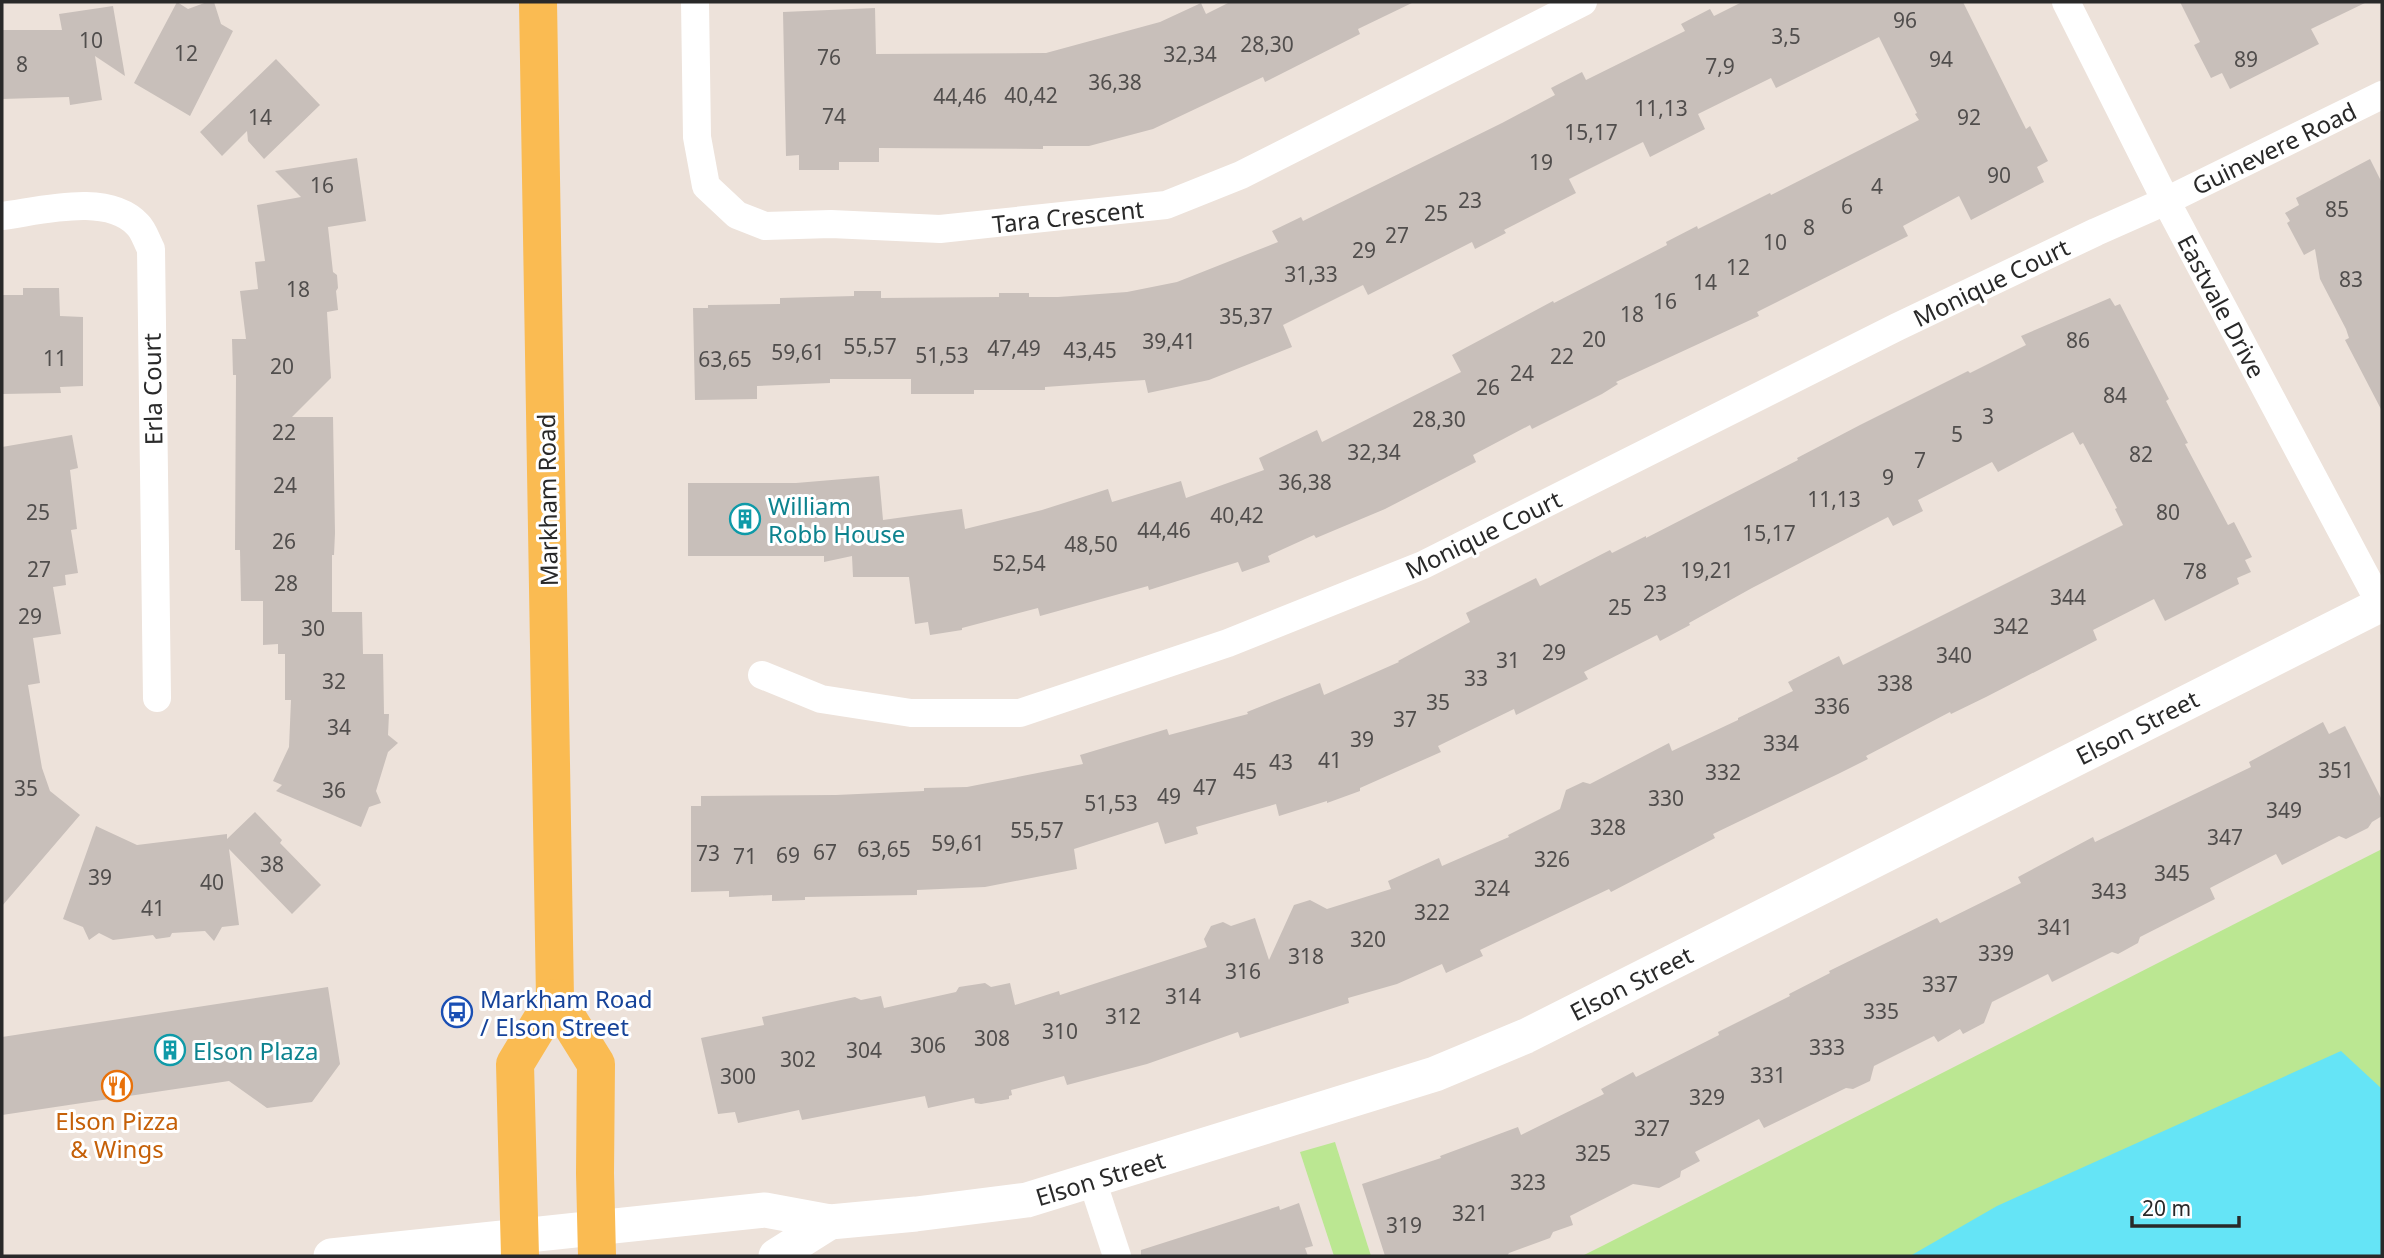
<svg xmlns="http://www.w3.org/2000/svg" width="2384" height="1258" font-family="'Noto Sans',sans-serif">
<rect width="100%" height="100%" fill="#ede2da"/>
<g fill="#bbe792">
<path d="M2382,849V1256H1582L1604,1245Z"/>
<path d="M1335,1142L1371,1256H1334L1300,1152Z"/>
</g>
<path fill="#65e4f6" d="M2341,1051L2382,1089V1256H1910L1997,1206Z"/>
<g fill="#c8bfba">
<path d="M177,2L188,9L207,2H214L221,24L233,31L190,116L134,83Z"/>
<path d="M1230,2H1414L1358,29L1360,34L1265,82L1263,77L1153,129L1089,146H1043V149L879,148V162H839V170H799V155L786,156L783,12L875,8L876,54L1046,53L1160,22L1201,3L1206,14Z"/>
<path d="M1742,2H1963L2026,129L2030,126L2048,161L2037,167L2044,182L1971,220L1959,196L1903,226L1908,236L1757,312L1759,316L1616,382L1618,384L1602,394L1532,429L1530,425L1473,455L1476,462L1385,509L1316,538L1314,535L1268,556L1270,562L1242,572L1238,562L1149,590L1148,586L1040,616L1038,608L962,628V630L930,635L928,622L915,624L909,577H853L852,556L824,562V556H688V483H796L879,476L883,520L962,509L965,529L1042,510L1108,489L1112,502L1181,481L1186,498L1264,470L1259,458L1317,430L1322,442L1461,372L1452,355L1553,301L1554,303L1667,245L1666,242L1697,226L1698,229L1770,193L1771,195L1919,120L1915,114L1917,113L1879,37L1776,88L1771,78L1698,114L1705,129L1650,157L1643,142L1569,179L1576,193L1504,230L1506,233L1475,249L1472,242L1368,295L1363,285L1283,325L1292,347L1209,380L1148,393L1145,380L1045,387V390H974V394H911V379H830V383L757,386V399L695,400L693,308H708V305L780,304V298L854,296V291H881V298L999,297V293H1029V297H1058L1127,292L1177,282L1278,242L1272,231L1301,217L1303,221L1502,123L1555,95L1551,88L1582,72L1586,80L1685,31L1681,24L1710,9L1714,16Z"/>
<path d="M2180,2H2367L2311,29L2319,44L2230,89L2222,73L2211,78L2194,45L2200,42Z"/>
<path d="M113,6L125,76L95,56L102,100L70,105L69,97L2,99V30H62L59,14Z"/>
<path d="M276,59L320,105L264,159L248,141L247,131L222,156L200,132Z"/>
<path d="M357,158L366,221L328,227L333,272L337,275L338,288L336,291L338,310L327,312L331,378L292,417H333L335,533L334,555H332V612H362L363,654H383L384,714H389L388,735L398,743L388,752L376,791L381,803L369,807L361,827L276,791L282,785L273,781L289,747L291,700H285V654H278V644L263,645V601H241L240,550H235L236,375H233L232,339H246L240,291L258,289L255,262L265,261L257,205L301,197L275,171Z"/>
<path d="M2370,159L2382,183V411L2345,340L2349,338L2346,329L2320,279L2315,249L2304,255L2287,223L2290,221L2285,213L2299,205L2296,198Z"/>
<path d="M23,288H59L60,316L83,317V386L60,387L61,393L2,394V295H23Z"/>
<path d="M2110,298L2115,306L2120,304L2169,399L2166,401L2188,443L2185,444L2228,525L2234,522L2252,557L2245,560L2251,572L2237,578L2239,584L2165,621L2154,599L2093,630L2097,640L1986,697L1951,714L1950,712L1866,756L1868,759L1838,774L1713,834L1715,838L1611,892L1609,889L1480,950L1483,956L1446,973L1442,964L1397,984L1348,998L1349,1003L1240,1038L1238,1032L1147,1064L1067,1085L1064,1076L1011,1090L1012,1095L1009,1096V1099L981,1104L975,1103L974,1098L928,1108L925,1096L802,1120L799,1110L738,1123L735,1112L718,1114L701,1038L764,1025L762,1017L855,997L861,1000L881,996L884,1008L956,992L959,987L985,983L991,987L1010,983L1015,1005L1059,991L1060,995L1207,947L1204,939L1211,926L1223,922L1231,926L1255,918L1269,960L1294,905L1310,900L1327,909L1391,889L1388,881L1439,858L1442,866L1509,837L1508,835L1560,809L1566,790L1583,782L1590,784L1669,743L1672,751L1738,720V718L1793,691L1788,682L1839,656L1843,665L2123,525L2115,509L2117,508L2083,443L2080,445L2073,432L1998,472L1992,462L1918,500L1923,511L1893,526L1888,517L1752,588L1689,623L1690,625L1660,641L1657,635L1584,672L1588,679L1516,715L1514,709L1438,746L1441,752L1360,788V791L1327,803V801L1279,816L1276,804L1196,827L1198,834L1165,844L1158,822L1074,849L1077,869L985,887L917,890V895L805,897V900L772,901V895L729,897V891L691,892V806H701V796L836,795L924,791V788L967,787L1083,764L1080,755L1167,729L1169,735L1248,714L1247,712L1320,683L1324,695L1399,662L1398,661L1470,622L1466,613L1536,578L1540,586L1610,550L1612,553L1646,536V538L1798,460L1797,458L1860,425L1968,371L1970,373L2026,345L2021,336Z"/>
<path d="M72,435L78,468L70,470L77,529L71,530L78,573L65,575L66,585L53,587L61,634L33,638L40,683L28,685L42,768L50,791L80,815L2,906V447Z"/>
<path d="M2323,722L2329,734L2345,726L2382,800V816L2372,822L2368,828L2346,839L2339,836L2282,865L2276,854L2210,888L2215,899L2140,937L2138,943L2118,954L2112,952L2052,982L2048,974L1992,1002L1984,1023L1963,1034L1960,1029L1938,1042L1934,1036L1874,1066L1870,1081L1853,1089L1846,1088L1764,1128L1759,1119L1695,1152L1700,1161L1681,1171L1680,1177L1659,1188L1633,1184L1570,1216L1573,1225L1553,1232L1550,1238L1509,1253L1507,1256H1385L1362,1184L1441,1158L1440,1156L1518,1127L1521,1135L1604,1094L1601,1089L1633,1072L1636,1077L1719,1035L1718,1032L1790,996L1789,994L1830,973L1829,971L1937,918L1940,923L2021,883L2018,877L2093,837L2095,842L2251,767L2249,762Z"/>
<path d="M255,812L282,840L280,843L321,885L292,914L229,849L239,925L222,927L214,941L205,931L172,933L170,937L156,939L153,935L113,940L99,933L89,940L83,927L63,919L96,826L137,845L227,834V839Z"/>
<path d="M328,987L340,1064L312,1102L267,1108L229,1081L2,1115V1037Z"/>
<path d="M1299,1203L1313,1246L1305,1248L1308,1256H1141V1250L1279,1206L1280,1210Z"/>
</g>
<g fill="none" stroke-linecap="round" stroke-linejoin="round">
<g stroke="#fff" stroke-width="28">
<path d="M695,2L697,137L706,186L737,215L765,226L831,224L940,229L1166,205L1241,175L1583,2"/>
<path d="M2066,2L2166,201L2382,607"/>
<path d="M2,216C41,211 108,192 138,225C144,231 147,242 151,249L157,698"/>
<path d="M762,675L821,699L911,713H1020L1228,643L1423,565L1897,327L2096,232L2166,201L2382,95"/>
<path d="M1092,1180L1117,1256"/>
</g>
<g stroke="#fff" stroke-width="35">
<path d="M331,1256L765,1210L830,1222L916,1214L1027,1200L1435,1074L1526,1036L2382,604"/>
<path d="M776,1256L830,1222"/>
</g>
<g stroke="#fabb52" stroke-width="38">
<path d="M538,2L555,998L596,1064L595,1173L597,1256"/>
<path d="M520,1256L515,1064L555,998"/>
</g>
</g>
<defs>
<g id="building-ring" transform="scale(1.575)"><circle r="9.5" fill="#fff" stroke="#0f9aa8" stroke-width="1.5"/><path d="M-4-6H4V6H1V3H-1V6H-4ZM-2.5-4.3h1.7v1.8h-1.7ZM.8-4.3h1.7v1.8H.8ZM-2.5-1h1.7V.8h-1.7ZM.8-1h1.7V.8H.8Z" fill="#0f9aa8"/></g>
<g id="bus-ring" transform="scale(1.575)"><circle r="9.5" fill="#fff" stroke="#1a4fb4" stroke-width="1.5"/><path d="M-5-6H5V4H4V6H2V4H-2V6H-4V4H-5ZM-3.5-4V0h7V-4ZM-3.5 1.2v1.5H-2V1.2ZM2 1.2v1.5H3.5V1.2Z" fill="#1a4fb4"/></g>
<g id="restaurant-ring" transform="scale(1.575)"><circle r="9.5" fill="#fff" stroke="#e8710a" stroke-width="1.5"/><path d="M-5-6h1v4h1v-4h1v4h1v-4h1v5L-1.5 .5V6h-2V.5L-5-1ZM5-6V6H3V1.5H1.5Q1.5-4 5-6Z" fill="#e8710a"/></g>
</defs>
<g fill-rule="evenodd">
<use href="#building-ring" x="745" y="519"/>
<use href="#bus-ring" x="457" y="1012"/>
<use href="#building-ring" x="170" y="1050"/>
<use href="#restaurant-ring" x="117" y="1086"/>
</g>
<g text-anchor="middle" dominant-baseline="central" stroke-width="6" stroke-linejoin="round" paint-order="stroke">
<g font-size="21" fill="#514e4d">
<text x="1905" y="20">96</text>
<text x="1786" y="36">3,5</text>
<text x="91" y="40">10</text>
<text x="1267" y="44">28,30</text>
<text x="186" y="53">12</text>
<text x="1190" y="54">32,34</text>
<text x="829" y="57">76</text>
<text x="1941" y="59">94</text>
<text x="2246" y="59">89</text>
<text x="22" y="64">8</text>
<text x="1720" y="66">7,9</text>
<text x="1115" y="82">36,38</text>
<text x="1031" y="95">40,42</text>
<text x="960" y="96">44,46</text>
<text x="1661" y="108">11,13</text>
<text x="834" y="116">74</text>
<text x="260" y="117">14</text>
<text x="1969" y="117">92</text>
<text x="1591" y="132">15,17</text>
<text x="1541" y="162">19</text>
<text x="1999" y="175">90</text>
<text x="322" y="185">16</text>
<text x="1877" y="186">4</text>
<text x="1470" y="200">23</text>
<text x="1847" y="206">6</text>
<text x="2337" y="209">85</text>
<text x="1436" y="213">25</text>
<text x="1809" y="227">8</text>
<text x="1397" y="235">27</text>
<text x="1775" y="242">10</text>
<text x="1364" y="250">29</text>
<text x="1738" y="267">12</text>
<text x="1311" y="274">31,33</text>
<text x="2351" y="279">83</text>
<text x="1705" y="282">14</text>
<text x="298" y="289">18</text>
<text x="1665" y="301">16</text>
<text x="1632" y="314">18</text>
<text x="1246" y="316">35,37</text>
<text x="1594" y="339">20</text>
<text x="2078" y="340">86</text>
<text x="1169" y="341">39,41</text>
<text x="870" y="346">55,57</text>
<text x="1014" y="348">47,49</text>
<text x="1090" y="350">43,45</text>
<text x="798" y="352">59,61</text>
<text x="942" y="355">51,53</text>
<text x="1562" y="356">22</text>
<text x="55" y="358">11</text>
<text x="725" y="359">63,65</text>
<text x="282" y="366">20</text>
<text x="1522" y="373">24</text>
<text x="1488" y="387">26</text>
<text x="2115" y="395">84</text>
<text x="1988" y="416">3</text>
<text x="1439" y="419">28,30</text>
<text x="284" y="432">22</text>
<text x="1957" y="434">5</text>
<text x="1374" y="452">32,34</text>
<text x="2141" y="454">82</text>
<text x="1920" y="460">7</text>
<text x="1888" y="477">9</text>
<text x="1305" y="482">36,38</text>
<text x="285" y="485">24</text>
<text x="1834" y="499">11,13</text>
<text x="38" y="512">25</text>
<text x="2168" y="512">80</text>
<text x="1237" y="515">40,42</text>
<text x="1164" y="530">44,46</text>
<text x="1769" y="533">15,17</text>
<text x="284" y="541">26</text>
<text x="1091" y="544">48,50</text>
<text x="1019" y="563">52,54</text>
<text x="39" y="569">27</text>
<text x="1707" y="570">19,21</text>
<text x="2195" y="571">78</text>
<text x="286" y="583">28</text>
<text x="1655" y="593">23</text>
<text x="2068" y="597">344</text>
<text x="1620" y="607">25</text>
<text x="30" y="616">29</text>
<text x="2011" y="626">342</text>
<text x="313" y="628">30</text>
<text x="1554" y="652">29</text>
<text x="1954" y="655">340</text>
<text x="1508" y="660">31</text>
<text x="1476" y="678">33</text>
<text x="334" y="681">32</text>
<text x="1895" y="683">338</text>
<text x="1438" y="702">35</text>
<text x="1832" y="706">336</text>
<text x="1405" y="719">37</text>
<text x="339" y="727">34</text>
<text x="1362" y="739">39</text>
<text x="1781" y="743">334</text>
<text x="1330" y="760">41</text>
<text x="1281" y="762">43</text>
<text x="2336" y="770">351</text>
<text x="1245" y="771">45</text>
<text x="1723" y="772">332</text>
<text x="1205" y="787">47</text>
<text x="26" y="788">35</text>
<text x="334" y="790">36</text>
<text x="1169" y="796">49</text>
<text x="1666" y="798">330</text>
<text x="1111" y="803">51,53</text>
<text x="2284" y="810">349</text>
<text x="1608" y="827">328</text>
<text x="1037" y="830">55,57</text>
<text x="2225" y="837">347</text>
<text x="958" y="843">59,61</text>
<text x="884" y="849">63,65</text>
<text x="825" y="852">67</text>
<text x="708" y="853">73</text>
<text x="788" y="855">69</text>
<text x="745" y="856">71</text>
<text x="1552" y="859">326</text>
<text x="272" y="864">38</text>
<text x="2172" y="873">345</text>
<text x="100" y="877">39</text>
<text x="212" y="882">40</text>
<text x="1492" y="888">324</text>
<text x="2109" y="891">343</text>
<text x="153" y="908">41</text>
<text x="1432" y="912">322</text>
<text x="2055" y="927">341</text>
<text x="1368" y="939">320</text>
<text x="1996" y="953">339</text>
<text x="1306" y="956">318</text>
<text x="1243" y="971">316</text>
<text x="1940" y="984">337</text>
<text x="1183" y="996">314</text>
<text x="1881" y="1011">335</text>
<text x="1123" y="1016">312</text>
<text x="1060" y="1031">310</text>
<text x="992" y="1038">308</text>
<text x="928" y="1045">306</text>
<text x="1827" y="1047">333</text>
<text x="864" y="1050">304</text>
<text x="798" y="1059">302</text>
<text x="1768" y="1075">331</text>
<text x="738" y="1076">300</text>
<text x="1707" y="1097">329</text>
<text x="1652" y="1128">327</text>
<text x="1593" y="1153">325</text>
<text x="1528" y="1182">323</text>
<text x="1470" y="1213">321</text>
<text x="1404" y="1225">319</text>
</g>
<g font-size="24" fill="#292929" stroke="#fff">
<text transform="translate(2274 148) rotate(-26)">Guinevere Road</text>
<text transform="translate(1068 216) rotate(-6)">Tara Crescent</text>
<text transform="translate(1991 282) rotate(-26)">Monique Court</text>
<text transform="translate(2222 306) rotate(62)">Eastvale Drive</text>
<text transform="translate(152 389) rotate(-91)">Erla Court</text>
<text transform="translate(547 500) rotate(-91)">Markham Road</text>
<text transform="translate(1483 534) rotate(-26)">Monique Court</text>
<text transform="translate(2137 727) rotate(-27)">Elson Street</text>
<text transform="translate(1631 983) rotate(-27)">Elson Street</text>
<text transform="translate(1100 1178) rotate(-17)">Elson Street</text>
</g>
<g font-size="24" fill="#0d838f" stroke="#fff" text-anchor="start">
<text x="768" y="505">William<tspan x="768" dy="28">Robb House</tspan></text>
<text x="193" y="1050">Elson Plaza</text>
</g>
<g font-size="24" fill="#164399" stroke="#fff" text-anchor="start">
<text x="480" y="998">Markham Road<tspan x="480" dy="28">/ Elson Street</tspan></text>
</g>
<g font-size="24" fill="#c56008" stroke="#fff">
<text x="117" y="1120">Elson Pizza<tspan x="117" dy="28">&amp; Wings</tspan></text>
</g>
</g>
<rect width="2384" height="1258" fill="none" stroke="#292929" stroke-width="7"/>
<path d="M2132 1216v10h107v-10" fill="none" stroke="#292929" stroke-width="3.5"/>
<text x="2142" y="1216" font-size="21" fill="#292929" stroke="#ffffff" stroke-width="5" paint-order="stroke">20 m</text>
</svg>
